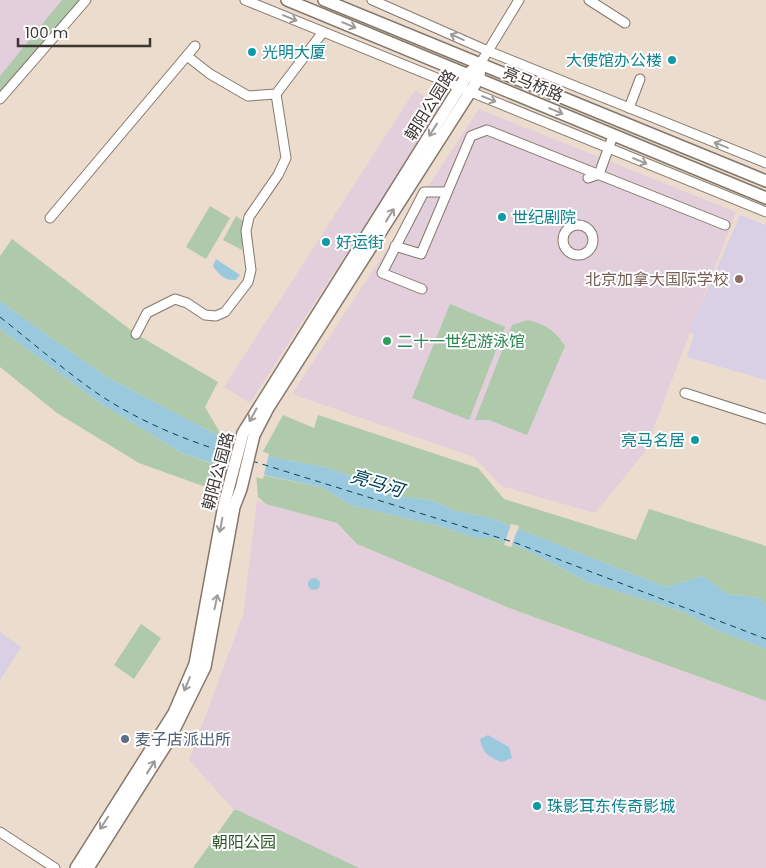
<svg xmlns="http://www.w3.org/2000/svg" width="766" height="868" font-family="Poppins,'Noto Sans SC',sans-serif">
<rect width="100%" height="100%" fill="#ebdccd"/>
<g fill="#e3cedc">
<path d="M0,0H73L0,80Z"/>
<path d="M415,90L440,108L250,403L224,387Z"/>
<path d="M479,109L736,212L644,453L595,513L501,486L474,457L292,394Z"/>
<path d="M257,501L337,523L357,544L512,609L766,701V868H359L234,810L189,760L243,615Z"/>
</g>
<g fill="#dad0e5">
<path d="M740,215L766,225V380L687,357L694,335L689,332Z"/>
<path d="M0,632L21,647L0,680Z"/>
</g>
<g fill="#afc9ab">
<path d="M62,0H80L0,99V76Z"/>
<path d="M210,206L230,218L206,259L186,247Z"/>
<path d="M236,216L243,221L242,250L223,240Z"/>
<path d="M12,239L136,334L218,382L205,407L223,438L105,376L0,301V256Z"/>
<path d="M450,304L505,327L469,420L412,398Z"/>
<path d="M528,320C546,325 555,330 565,346L527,435L489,420H475L512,325Z"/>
<path d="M0,329L100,403L182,453L219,466L214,490L139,463L57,413L0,367Z"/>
<path d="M283,415L314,428L318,415L478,468L504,499L636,540L649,509L766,546V605L760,598L728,594L703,576L666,587L488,517L455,511L431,500L405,497L329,468L261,455Z"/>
<path d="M256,474L322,487L350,505L439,526L475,538H493L527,550L587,582L684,612L714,629L766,649V701L512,609L357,544L337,523L266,504L258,497Z"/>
<path d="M141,624L161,638L134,679L114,665Z"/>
<path d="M234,810H237L359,868H193Z"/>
</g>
<g fill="#9ac9de">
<path d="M216,259L240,275L236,280C225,281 218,274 213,266Z"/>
<path d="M0,301L105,376L223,438L261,455L329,468L405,497L431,500L455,511L488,517L666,587L703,576L728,594L760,598L766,605V649L714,629L684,612L587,582L527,550L493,538H475L439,526L350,505L322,487L220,466L182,453L100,403L0,329Z"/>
<circle cx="314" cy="584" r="6"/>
<path d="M488,735L509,747L512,758L502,762C490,758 482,753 480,739Z"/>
</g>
<g fill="#ebdccd">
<path d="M224,436L269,454L263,479L217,468Z"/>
<path d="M511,524L519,526L511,547L504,545Z"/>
</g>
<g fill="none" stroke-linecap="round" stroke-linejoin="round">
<g stroke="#00445a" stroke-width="1" stroke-dasharray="6 5" stroke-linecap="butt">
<path d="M0,317C29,340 57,364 87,386C129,417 181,439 231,454"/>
<path d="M252,461L516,543L766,639"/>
</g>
<g stroke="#85786a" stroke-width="11">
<g id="minor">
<path d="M245,0L766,212"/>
<path d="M372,0L488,51L766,163"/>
<path d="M589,0L625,23"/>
<path d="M187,56L210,74L248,96L276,94L323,32"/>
<path d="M480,64L519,0"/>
<path d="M0,99L86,0"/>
<path d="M629,108L640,79"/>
<path d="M588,178L599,174L613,136"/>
<path d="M50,218L195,46"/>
<circle cx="578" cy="240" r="15"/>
<path d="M395,246L421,254L471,136L487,130L725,225"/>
<path d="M422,289L382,273L424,192H447"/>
<path d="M136,334L147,313L175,299L187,303L205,315L216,316L225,312L248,282L251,270L246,231L249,217L278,175L286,158L276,94"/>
<path d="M685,393L766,419"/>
<path d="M0,832L55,868"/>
</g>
</g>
<g stroke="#85786a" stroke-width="14">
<g id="major">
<path d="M287,0L766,198"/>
<path d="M324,0L766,181"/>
<path d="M76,868L174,713L195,664L224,505L243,433L468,74L480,64"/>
<path d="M88,868L169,740L205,667L234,507L241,489L254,435L268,408L479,78L480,64"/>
</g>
</g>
<use href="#minor" stroke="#fff" stroke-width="9"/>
<use href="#major" stroke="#fff" stroke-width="11"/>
</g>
<defs><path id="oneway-shaft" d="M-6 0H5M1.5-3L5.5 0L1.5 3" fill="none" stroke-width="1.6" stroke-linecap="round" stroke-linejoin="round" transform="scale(1.25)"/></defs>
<g stroke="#9d9a98">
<use href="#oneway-shaft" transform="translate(290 18) rotate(22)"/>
<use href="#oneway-shaft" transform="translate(349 25) rotate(22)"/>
<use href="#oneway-shaft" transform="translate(457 37) rotate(-156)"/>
<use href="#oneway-shaft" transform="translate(489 99) rotate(22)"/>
<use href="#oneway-shaft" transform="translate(556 111) rotate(23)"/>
<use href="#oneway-shaft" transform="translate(433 130) rotate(122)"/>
<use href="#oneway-shaft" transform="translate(721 145) rotate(-158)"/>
<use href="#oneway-shaft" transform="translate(640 161) rotate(22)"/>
<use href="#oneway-shaft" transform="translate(390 215) rotate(-58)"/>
<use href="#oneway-shaft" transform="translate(253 415) rotate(119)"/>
<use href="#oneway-shaft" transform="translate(221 525) rotate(101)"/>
<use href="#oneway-shaft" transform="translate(216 602) rotate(-78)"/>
<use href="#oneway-shaft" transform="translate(187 684) rotate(113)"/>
<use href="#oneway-shaft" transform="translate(151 767) rotate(-58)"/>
<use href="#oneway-shaft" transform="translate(104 823) rotate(123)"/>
</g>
<g fill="#0f9aa8" stroke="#fff" stroke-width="2">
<circle cx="252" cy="52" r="5"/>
<circle cx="672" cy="60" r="5"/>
<circle cx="502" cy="217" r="5"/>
<circle cx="326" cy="242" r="5"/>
<circle cx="695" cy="440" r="5"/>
<circle cx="537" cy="806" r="5"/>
</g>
<circle fill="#8d6e63" stroke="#fff" stroke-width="2" cx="739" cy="279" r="5"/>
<circle fill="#2e9e5b" stroke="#fff" stroke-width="2" cx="387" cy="341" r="5"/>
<circle fill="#5c6f8a" stroke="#fff" stroke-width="2" cx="125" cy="739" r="5"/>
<g text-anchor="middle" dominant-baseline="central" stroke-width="4" stroke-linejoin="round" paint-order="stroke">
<g font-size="16" fill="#0d838f" stroke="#fff" text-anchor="start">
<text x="262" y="52">光明大厦</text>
<text x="662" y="60" text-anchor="end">大使馆办公楼</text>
<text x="512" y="217">世纪剧院</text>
<text x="336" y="242">好运街</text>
<text x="685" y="440" text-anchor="end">亮马名居</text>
<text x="547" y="806">珠影耳东传奇影城</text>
</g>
<g font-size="16" fill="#3b3630" stroke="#fff">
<text transform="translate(533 84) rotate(23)">亮马桥路</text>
<text transform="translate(430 105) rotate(-58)">朝阳公园路</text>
<text transform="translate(218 471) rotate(-75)">朝阳公园路</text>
</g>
<g font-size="16" fill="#785e54" stroke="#fff" text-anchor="end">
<text x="729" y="279">北京加拿大国际学校</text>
</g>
<g font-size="16" fill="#27864d" stroke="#fff" text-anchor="start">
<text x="397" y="341">二十一世纪游泳馆</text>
</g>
<g font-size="16" fill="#4e5e75" stroke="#fff" text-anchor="start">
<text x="135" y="739">麦子店派出所</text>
</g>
<g font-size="16" fill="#2b5426" stroke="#fff">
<text x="244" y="842">朝阳公园</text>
</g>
<g font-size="18" font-style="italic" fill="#00445a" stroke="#fff">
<text transform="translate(377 483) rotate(17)">亮马河</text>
</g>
</g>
<path d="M18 38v8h132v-8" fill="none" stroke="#3b3630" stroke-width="2.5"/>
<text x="25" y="38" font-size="15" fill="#3b3630" stroke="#ffffff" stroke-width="4" paint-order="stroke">100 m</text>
</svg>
